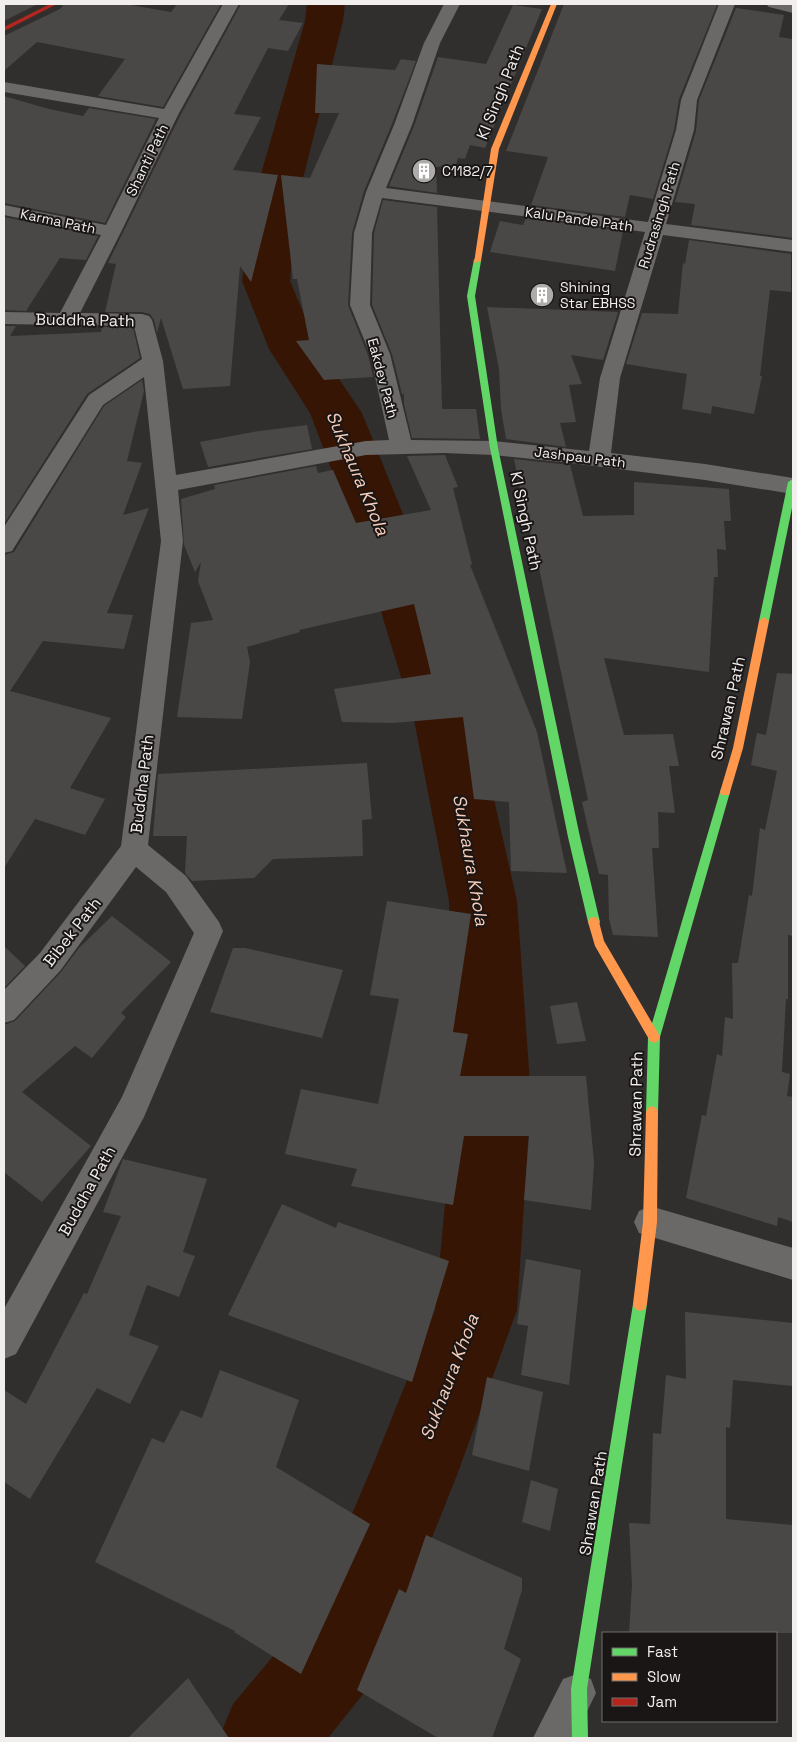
<svg xmlns="http://www.w3.org/2000/svg" width="797" height="1742" font-family="'Space Grotesk',sans-serif">
<rect width="100%" height="100%" fill="#312f2d"/>
<g fill="none" stroke-linecap="round" stroke-linejoin="round">
<path fill="#361504" fill-rule="evenodd" d="M307,4H345L343,21L297,202L290,281L318,348L362,413L420,556L476,720L517,901L531,1098L517,1310L457,1475L376,1678L328,1738H219L233,1704L310,1612L375,1460L435,1310L455,1098L449,901L414,720L364,556L310,413L269,349L242,281L253,202L305,21Z"/>
</g>
<g fill="#4a4847">
<path d="M4,4H38L4,21Z"/>
<path d="M64,4H125L171,12L177,4H221L163,107L98,96L125,59L37,42L4,71V36L60,9Z"/>
<path d="M241,4H289L279,20L303,23L288,51L268,48L234,114L261,117L233,170L278,175L251,282L240,266L230,386L183,389L161,318L157,333L154,320L150,314L142,312H105L116,264L108,263L180,116Z"/>
<path d="M564,4L717,5L679,99L674,130L653,199L630,195L625,217L531,205L548,157L506,151Z"/>
<path d="M513,5L542,9L485,148L470,145L465,159L458,158L456,165L436,167L437,193L389,186L414,126L438,57L486,64Z"/>
<path d="M736,8L784,15L779,37L793,39V238L691,225L695,204L675,202L696,131L699,100Z"/>
<path d="M401,59L416,61L392,124L364,191L352,233L348,305L368,355L373,377L324,380L296,341L309,340L297,279H293L281,175L310,178L339,113H315L317,64L395,70Z"/>
<path d="M4,96L49,109L83,116L89,108L156,119L105,223L4,203Z"/>
<path d="M383,200L437,207L442,409H476L480,439L412,438L404,404V394H402L392,354L372,305L374,233Z"/>
<path d="M4,217L98,236L86,260L60,258L26,311L4,310Z"/>
<path d="M526,218L623,231L615,271L490,252L500,221L523,225Z"/>
<path d="M689,240L791,254V292L770,290L760,376H762L754,414L712,406L711,414L682,409L687,374L626,364L642,313L678,314L683,263L685,264Z"/>
<path d="M487,307L618,312L603,360L571,355L582,384L569,385L576,422L560,423L566,447L506,439L501,409L499,369Z"/>
<path d="M4,326H16L10,336L101,332L102,327L133,328L140,358L87,394L4,524Z"/>
<path d="M142,380L144,391L127,461L142,463L123,515L149,508L107,613L133,615L124,649L43,641L10,691L111,718L70,788L105,799L85,835L35,819L4,868V555L14,552L104,406Z"/>
<path d="M307,425L312,449L208,467L200,442L253,432Z"/>
<path d="M445,455L458,487L453,488L472,564L470,565L537,732L567,873L511,871L509,802L474,799L463,717L393,723L342,722L334,689L431,674L414,604L299,630L300,632L247,647L250,662L242,719L177,717L191,623L213,620L198,581L201,562L195,572L184,545L181,499L215,489L214,485L316,466L318,473L333,470L356,523L431,510L407,456Z"/>
<path d="M514,459L570,465L583,516L634,515V482L729,489L731,521H724L726,550L717,549L718,577H714L709,672L604,658L624,735L673,734L679,766H669L675,813L658,812L659,848H652L658,937L613,935L609,919L608,875L599,874L590,837L582,802L588,800L539,568L536,569L527,513H525Z"/>
<path d="M777,673L793,674V936L788,935V999H786L782,1072L790,1074L787,1096L793,1097V1222L778,1217L777,1226L686,1198L702,1115L706,1116L717,1054L722,1056L725,1017L733,1019L732,963H738L749,895L752,896L760,828L765,830L777,771L751,765L757,733L766,735Z"/>
<path d="M367,763L372,819L362,820L363,856L273,859L254,878L192,881L185,873L187,836H153L158,774Z"/>
<path d="M387,901L471,914L453,1032L468,1034L460,1076H586L594,1162L591,1210L524,1200L529,1136H464L453,1205L351,1186L357,1169L285,1154L301,1089L378,1104L399,999L370,995Z"/>
<path d="M112,916L171,962L121,1013L126,1017L92,1058L75,1046L22,1092L91,1146L42,1202L4,1172V1025L15,1021L61,972L79,948Z"/>
<path d="M4,946L25,966L4,988Z"/>
<path d="M233,948H245L343,970L322,1038L210,1012Z"/>
<path d="M577,1002L586,1041L557,1044L550,1006Z"/>
<path d="M123,1159L207,1179L183,1252L195,1256L179,1297L147,1285L129,1335L159,1346L130,1404L97,1388L30,1499L4,1482V1390L26,1404L84,1293L87,1294L121,1216L103,1212Z"/>
<path d="M282,1204L336,1228L338,1222L449,1261L412,1382L228,1315Z"/>
<path d="M526,1259L581,1270L569,1385L521,1375L528,1326L517,1324Z"/>
<path d="M685,1312L793,1323V1386L733,1380L730,1428L726,1427V1519L793,1525V1633H629L632,1585L629,1523L650,1524L653,1433L661,1434L666,1375L686,1379Z"/>
<path d="M220,1370L299,1400L276,1467L370,1524L301,1674L234,1632L235,1631L95,1562L152,1438L164,1443L181,1410L202,1418Z"/>
<path d="M487,1377L543,1392L529,1471L472,1455Z"/>
<path d="M531,1480L558,1489L550,1531L522,1522Z"/>
<path d="M426,1535L522,1578V1590L504,1649L521,1659L492,1738H438L357,1690L399,1589L406,1593Z"/>
<path d="M188,1678L229,1738H128Z"/>
</g>
<g fill="none" stroke-linecap="round" stroke-linejoin="round">
<g fill="#6b6968" fill-rule="evenodd">
<path d="M223,4H239L178,115L121,232L80,313L142,314L149,316L152,320L163,361L176,475L366,441L389,440L370,354L350,305L354,233L366,192L394,125L424,43L444,4H460L440,43L412,125L386,188L648,222L676,130L681,100L719,4H735L697,100L694,130L666,224L793,240V252L663,235L620,378L611,453L705,464L793,478V494L705,480L571,463L494,455L444,453L366,455L178,490L183,541L148,845L186,876L219,922L223,931L144,1117L16,1354L4,1359V1309L122,1097L194,933L166,892L136,867L60,971L14,1020L4,1023V990L40,953L121,846L161,541L144,377L103,405L12,551L4,553V527L89,395L142,359L134,326L4,324V312L60,313L101,235L4,215V205L106,225L159,118L4,92V82L164,109ZM382,198L645,232L600,378L589,451L494,441L411,440L390,354L370,305L372,233Z"/>
<path d="M766,4H793V13L769,7Z"/>
<path d="M650,1206L793,1248V1280L639,1233L634,1222L639,1211Z"/>
<path d="M577,1674L591,1679L596,1693L574,1738H533L563,1679Z"/>
</g>
<g fill="#63d668" fill-rule="evenodd">
<path d="M474,259L481,261L475,296L498,448L580,837L600,922L598,926L594,927L590,926L588,922L568,837L490,448L467,296Z"/>
<path d="M793,479V503L769,621L764,625L759,621L788,482Z"/>
<path d="M725,788L729,789L730,792L660,1037L658,1112L656,1116L652,1118L648,1116L646,1112L648,1037L720,792L721,789Z"/>
<path d="M640,1297L645,1299L647,1304L587,1689L588,1738H572L571,1689L633,1304L635,1299Z"/>
</g>
<g fill="#ff974d" fill-rule="evenodd">
<path d="M551,4H557L499,149L481,261L474,263L491,149Z"/>
<path d="M764,617L769,621L743,748L730,792L729,795H721L720,792L733,748L759,621Z"/>
<path d="M594,917L598,918L604,941L658,1033L660,1037L658,1041L654,1043L650,1041L595,946L588,922L590,918Z"/>
<path d="M652,1106L656,1108L658,1112L657,1222L647,1304L645,1309L640,1311L635,1309L633,1304L643,1222L646,1112L648,1108Z"/>
</g>
<path fill="#b3261e" fill-rule="evenodd" d="M50,4H57L4,31V27Z"/>
</g>
<defs>
<g id="building-disc" transform="scale(1.25)"><circle r="9.5" fill="#aeabaa" stroke="#191615"/><path d="M-4-6H4V6H1V3H-1V6H-4ZM-2.5-4.3h1.7v1.8h-1.7ZM.8-4.3h1.7v1.8H.8ZM-2.5-1h1.7V.8h-1.7ZM.8-1h1.7V.8H.8Z" fill="#fff"/></g>
</defs>
<g fill-rule="evenodd">
<use href="#building-disc" x="424" y="171"/>
<use href="#building-disc" x="542" y="295"/>
</g>
<g text-anchor="middle" dominant-baseline="central" stroke-width="4" stroke-linejoin="round" paint-order="stroke">
<g font-size="14" fill="#f2eeed" stroke="#191615">
<text transform="translate(147 160) rotate(-64)">Shanti Path</text>
<text transform="translate(659 215) rotate(-73)">Rudrasingh Path</text>
<text transform="translate(579 219) rotate(8)">Kalu Pande Path</text>
<text transform="translate(58 221) rotate(12)">Karma Path</text>
<text transform="translate(383 378) rotate(75)">Eakdev Path</text>
<text transform="translate(580 457) rotate(7)">Jashpau Path</text>
</g>
<g font-size="14" fill="#f2eeed" stroke="#191615" text-anchor="start">
<text x="442" y="171">C1182/7</text>
<text x="560" y="287">Shining<tspan x="560" dy="16">Star EBHSS</tspan></text>
</g>
<g font-size="16" fill="#f2eeed" stroke="#191615">
<text transform="translate(500 92) rotate(-68)">KI Singh Path</text>
<text transform="translate(85 320) rotate(1)">Buddha Path</text>
<text transform="translate(526 521) rotate(78)">KI Singh Path</text>
<text transform="translate(728 708) rotate(-77)">Shrawan Path</text>
<text transform="translate(142 784) rotate(-83)">Buddha Path</text>
<text transform="translate(72 932) rotate(-52)">Bibek Path</text>
<text transform="translate(636 1104) rotate(-89)">Shrawan Path</text>
<text transform="translate(87 1191) rotate(-61)">Buddha Path</text>
<text transform="translate(593 1503) rotate(-81)">Shrawan Path</text>
</g>
<g font-size="18" font-style="italic" fill="#f6cbb7" stroke="#191615">
<text transform="translate(358 473) rotate(67)">Sukhaura Khola</text>
<text transform="translate(471 860) rotate(80)">Sukhaura Khola</text>
<text transform="translate(449 1377) rotate(-69)">Sukhaura Khola</text>
</g>
</g>
<rect width="797" height="1742" fill="none" stroke="#f2eeed" stroke-width="10"/>
<rect x="602" y="1632" width="175" height="90" fill="#191615" stroke="#706c6b"/>
<rect x="612" y="1648" width="25" height="8" fill="#63d668" stroke="#706c6b"/>
<text x="647" y="1657" font-size="15" fill="#f2eeed">Fast</text>
<rect x="612" y="1673" width="25" height="8" fill="#ff974d" stroke="#706c6b"/>
<text x="647" y="1682" font-size="15" fill="#f2eeed">Slow</text>
<rect x="612" y="1698" width="25" height="8" fill="#b3261e" stroke="#706c6b"/>
<text x="647" y="1707" font-size="15" fill="#f2eeed">Jam</text>
</svg>
